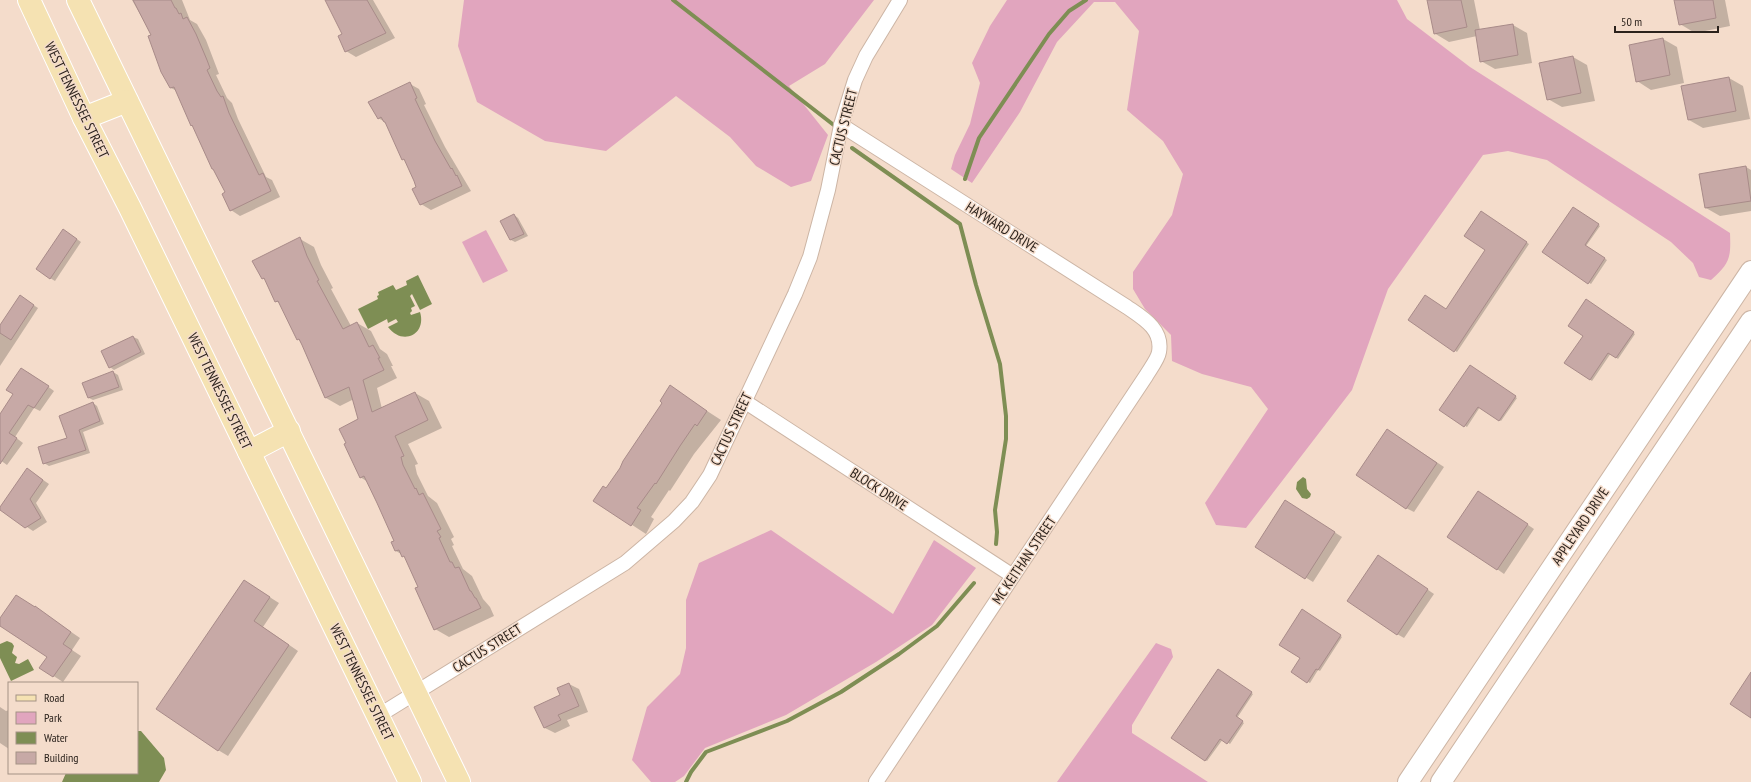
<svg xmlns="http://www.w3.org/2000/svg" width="1751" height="782" font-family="'PT Sans Narrow',sans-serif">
<rect width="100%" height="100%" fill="#f4dccb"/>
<g fill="#e1a5be">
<path d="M464,0H874L825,64L789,86L828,135L811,181L791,187L756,166L730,137L676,96L606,151L545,141L477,102L458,46Z"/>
<path d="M1007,0H1397L1407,19L1470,67L1730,233C1731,258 1730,263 1711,280L1699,277L1693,263L1671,242L1547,160L1508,151L1483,155L1388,289L1352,390L1246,528L1216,525L1205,503L1268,409L1251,387L1202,374L1172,361L1171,335L1145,309L1133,289V272L1172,215L1183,174L1163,141L1127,110L1139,31L1115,2H1094L1057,42L1020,112L972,183L951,169L955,155L970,124L980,83L972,63L990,26Z"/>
<path d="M486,230L508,271L483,283L462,242Z"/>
<path d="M771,530L893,614L934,540L976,568L932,625L876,662L786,715L705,748L684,776L675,782H651L632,760L647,707L680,674L686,648V600L699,563Z"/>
<path d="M1156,643L1171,649L1173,657L1132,725V733L1208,782H1057Z"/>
</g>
<g fill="#7e8e54">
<path d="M418,275L432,304L420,310L412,294L410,296L415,306L411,308L412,311L410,313L411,315L420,312C427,335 402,346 388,327L398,322L396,319L388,323L387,319L368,329L358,309L378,299L377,296L379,295L378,292L393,285L396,290L407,285L406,281Z"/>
<path d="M1303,477L1306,479L1307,489L1311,494L1310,497L1307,499L1302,498L1296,489L1297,482Z"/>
<path d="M7,641L12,643L14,646L12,653L17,657L15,663L19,664L28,659L34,670L11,681L0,658V644Z"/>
<path d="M137,731H141L164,758L166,770L159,782H62L66,773H137Z"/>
</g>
<g fill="#0003">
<path d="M132,0H182L190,20L197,24L206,40L219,74L216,75L227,98L232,103L238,119L266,177L272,180L280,197L240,216L231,210L227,193L194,126L192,125L177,91L171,88L152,35Z"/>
<path d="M326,0H373L395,38L356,57L346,51L343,35Z"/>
<path d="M1428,0H1474L1480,30L1513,25L1527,33L1532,63L1495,69L1481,61L1477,36L1449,42L1434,33Z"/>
<path d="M1675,0H1725L1730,26L1695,33L1680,24Z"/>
<path d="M1663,39L1677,47L1684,83L1651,90L1637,81Z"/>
<path d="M1573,57L1587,65L1595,101L1562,107L1548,99Z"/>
<path d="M1729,78L1743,86L1750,119L1703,128L1689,120Z"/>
<path d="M410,84L419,89L426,104L424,105L445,147L471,191L431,210L421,204L415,181L387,123L378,118Z"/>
<path d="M1746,167L1751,170V211L1720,216L1706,208L1700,175Z"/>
<path d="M1573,208L1600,226L1586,246L1607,260L1591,284L1543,252Z"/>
<path d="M1481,213L1529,244L1457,352L1409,320L1446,310L1486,250Z"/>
<path d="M514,215L518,218L528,236L515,242L511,240Z"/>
<path d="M68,233L81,242L55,281L50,278Z"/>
<path d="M300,239L314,247L321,265L333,288L331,289L351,326L357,323L371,331L380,349L387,354L393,366H391L397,378L377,388L382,409L415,393L429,401L442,428L408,444L418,464L415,465L417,474L428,496L437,503L454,537L451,539L454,545L452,546L463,569L472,576L483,599L490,607L494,616L449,637L435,629L406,557L396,551L395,541L368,482L360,477L347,444L359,420L354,399L340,406L326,398L303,345L298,339L281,304L276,301L266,280L262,278Z"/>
<path d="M24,299L38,308L0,366V327Z"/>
<path d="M1587,301L1635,334L1618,359L1611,353L1592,381L1566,363L1584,336Z"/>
<path d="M133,337L138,339L145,354L114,370L110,367L102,352Z"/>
<path d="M1470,367L1517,398L1501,421L1480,407L1467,427L1441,410Z"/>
<path d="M28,372L54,391L40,411L34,408L15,437L23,443L7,465L0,460V413L1,414Z"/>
<path d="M113,372L118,375L123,390L93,400L89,398Z"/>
<path d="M670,387L721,420L694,454L670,491L669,490L651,517L654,519L646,534L594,500L607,489L663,402Z"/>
<path d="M93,403L97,406L104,424L83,432L90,453L49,466L44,463L69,438Z"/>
<path d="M1395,435L1444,467L1414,512L1406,508Z"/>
<path d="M33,473L49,484L36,503L47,522L33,531L0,509Z"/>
<path d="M1486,496L1534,529L1504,574L1497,569Z"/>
<path d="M1292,505L1342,537L1313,582L1256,547Z"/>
<path d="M1386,561L1434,594L1404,638L1397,634Z"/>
<path d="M244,581L279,603L263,627L298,651L228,756L218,750Z"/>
<path d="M36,608L80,638L72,650L81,656L63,682L41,668L48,657L0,625V620Z"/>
<path d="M1302,611L1342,637L1320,671L1318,670L1310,683L1292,672L1301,658Z"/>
<path d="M1218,670L1253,694L1237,718L1244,723L1230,744L1223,739L1207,761L1172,738Z"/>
<path d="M569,684L579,689L588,712L567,720L570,726L555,733L545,728L536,708L561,696Z"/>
<path d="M0,707L6,711L9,710V749L0,743Z"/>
</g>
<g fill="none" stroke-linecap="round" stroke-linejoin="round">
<g stroke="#7e8e54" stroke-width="4">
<path d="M673,0L835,126"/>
<path d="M852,148L960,224L976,285L1000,364L1006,416V439L995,510L997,532L996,544"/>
<path d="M965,179L979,138L1049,34L1069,11L1086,0"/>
<path d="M686,782L691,772L706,752L787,721L841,692L899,654L937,626L974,583"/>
</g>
</g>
<g fill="#c7a9a6" stroke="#a88b89">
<path d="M133,0H171L175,8H176L179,14L181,13L183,19L187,17L196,34L207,60L210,68L207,70L217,91L221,97L223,96L229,113L259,175L263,173L271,191L230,211L222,194L225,192L213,169H212L192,125L191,126L174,87L170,88L161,72L148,36L151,35Z"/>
<path d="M325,0H367L386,33L345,52L338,36L342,34Z"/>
<path d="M1427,0H1461L1467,27L1434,34Z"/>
<path d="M1674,0H1713L1716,18L1679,25Z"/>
<path d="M1513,24L1518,55L1480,62L1475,30Z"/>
<path d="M1663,38L1670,75L1636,82L1629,45Z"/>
<path d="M1573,56L1581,93L1547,100L1539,63Z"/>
<path d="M1729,77L1736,111L1688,120L1681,86Z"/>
<path d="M410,82L417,98L415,99L435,141L451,169L452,168L456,176L457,175L462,186L420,205L412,189L416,187L414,181L404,159L402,160L385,122H384L381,117L378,119L368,102Z"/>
<path d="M1746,166L1751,201L1705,208L1699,174Z"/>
<path d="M1573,207L1599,224L1585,245L1605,258L1588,284L1542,252Z"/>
<path d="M1481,211L1527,242L1454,352L1408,320L1425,295L1446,309L1471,271L1485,250L1464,236Z"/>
<path d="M514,214L524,234L510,240L500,221Z"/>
<path d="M63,229L77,239L50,279L36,269Z"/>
<path d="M300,237L307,256L319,280L317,281L343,329L357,322L369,347L373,345L380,358H378L384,370L363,380L372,412L415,392L428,420L395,436L404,456L401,457L403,465L415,489L416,488L419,495L423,493L441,529L437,531L441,537L439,538L450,562H452L455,568L459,567L470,591H471L475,598H476L481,608L434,630L415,588L418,587L404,556L402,557L399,550L395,551L391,542L394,541L377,503L364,476L360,478L344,444L346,443L339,429L358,419L349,387L325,398L302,345L299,339L297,340L278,301L275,302L264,278L262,279L252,261Z"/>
<path d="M20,295L34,305L11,340L0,333V325Z"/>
<path d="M1586,299L1634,332L1616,358L1608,353L1590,380L1564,363L1583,336L1568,326Z"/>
<path d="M133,336L141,352L109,368L101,351Z"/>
<path d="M1470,365L1516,396L1499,421L1478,407L1464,427L1439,410Z"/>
<path d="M21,368L49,386L34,408L28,405L9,433L17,438L0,464V414L13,394L6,390Z"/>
<path d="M113,371L119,387L88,398L82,383Z"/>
<path d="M670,385L707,411L697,426L695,424L680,446L656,484L655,483L637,508L641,510L631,526L593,501L603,486L606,488L620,468L623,461L662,403L660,401Z"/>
<path d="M93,402L100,421L79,430L86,450L43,464L38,447L67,438L59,416Z"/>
<path d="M1387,429L1437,463L1406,509L1356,475Z"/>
<path d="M27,468L43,480L30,499L41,518L25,528L0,510V507Z"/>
<path d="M1478,491L1528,524L1497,570L1447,537Z"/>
<path d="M1285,500L1335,532L1305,579L1255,547Z"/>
<path d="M1378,555L1428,589L1397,635L1347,601Z"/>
<path d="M244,580L270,597L254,621L289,645L218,751L156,709Z"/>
<path d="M16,595L35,607V606L71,632L63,644L72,650L53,677L39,668L47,657L0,626V618Z"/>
<path d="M1302,609L1341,635L1318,670L1316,669L1307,683L1291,672L1300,658L1279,645Z"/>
<path d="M1218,669L1252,692L1236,716L1243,721L1227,744L1220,739L1205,761L1171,738Z"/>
<path d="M1751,672V718L1730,704Z"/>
<path d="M569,683L579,706L558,715L561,720L544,728L534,707L560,695L557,688Z"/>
</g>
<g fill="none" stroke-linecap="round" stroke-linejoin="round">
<g stroke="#ccb5a5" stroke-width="16">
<g id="street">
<path d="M841,125L1127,307C1143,318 1163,329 1159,352C1158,359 1150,369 1146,376L876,782"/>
<path d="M744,401L1013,576"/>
<path d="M378,716L625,563L674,521L692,502L710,475L795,294L810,257L828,190L841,125L855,80L866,56L900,0"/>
</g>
</g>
<g stroke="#ccb5a5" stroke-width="22">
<g id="secondary">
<path d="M1408,782L1751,271"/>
<path d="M1441,782L1751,321"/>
</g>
</g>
<g stroke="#fff" stroke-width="24">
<g id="primary">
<path d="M29,0L84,118L130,208L410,782"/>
<path d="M78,0L459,782"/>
<path d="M84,118L127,101"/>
<path d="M249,452L289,431"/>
</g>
</g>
<use href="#street" stroke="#fff" stroke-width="14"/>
<use href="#secondary" stroke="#fff" stroke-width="20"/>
<use href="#primary" stroke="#f5e2b2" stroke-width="22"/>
</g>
<g text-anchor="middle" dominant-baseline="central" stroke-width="3" stroke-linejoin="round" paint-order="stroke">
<g font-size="14" fill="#2b221c" stroke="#f4dccb">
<text transform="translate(77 100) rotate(64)">WEST TENNESSEE STREET</text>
<text transform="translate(843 127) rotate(-76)">CACTUS STREET</text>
<text transform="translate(1002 227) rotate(32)">HAYWARD DRIVE</text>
<text transform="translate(220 391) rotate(64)">WEST TENNESSEE STREET</text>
<text transform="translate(731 429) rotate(-65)">CACTUS STREET</text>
<text transform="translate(879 489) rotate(33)">BLOCK DRIVE</text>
<text transform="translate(1580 526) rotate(-56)">APPLEYARD DRIVE</text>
<text transform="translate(1024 560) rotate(-56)">MC KEITHAN STREET</text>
<text transform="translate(487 648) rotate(-32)">CACTUS STREET</text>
<text transform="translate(362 682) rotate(64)">WEST TENNESSEE STREET</text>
</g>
</g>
<rect x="8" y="682" width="130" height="92" fill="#f4dccb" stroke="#a49285"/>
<rect x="16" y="695" width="20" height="6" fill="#f5e2b2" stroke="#a49285"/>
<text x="44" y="702" font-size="12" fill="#2b221c">Road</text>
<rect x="16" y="712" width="20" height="12" fill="#e1a5be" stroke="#a49285"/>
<text x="44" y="722" font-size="12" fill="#2b221c">Park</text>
<rect x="16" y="732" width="20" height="12" fill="#7e8e54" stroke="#a49285"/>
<text x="44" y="742" font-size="12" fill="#2b221c">Water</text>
<rect x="16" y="752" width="20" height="12" fill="#c7a9a6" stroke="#a49285"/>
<text x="44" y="762" font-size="12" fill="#2b221c">Building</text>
<path d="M1615 26v6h103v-6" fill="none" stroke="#2b221c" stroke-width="2"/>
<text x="1621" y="26" font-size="12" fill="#2b221c" stroke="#f4dccb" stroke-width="3" paint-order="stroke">50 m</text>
</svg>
